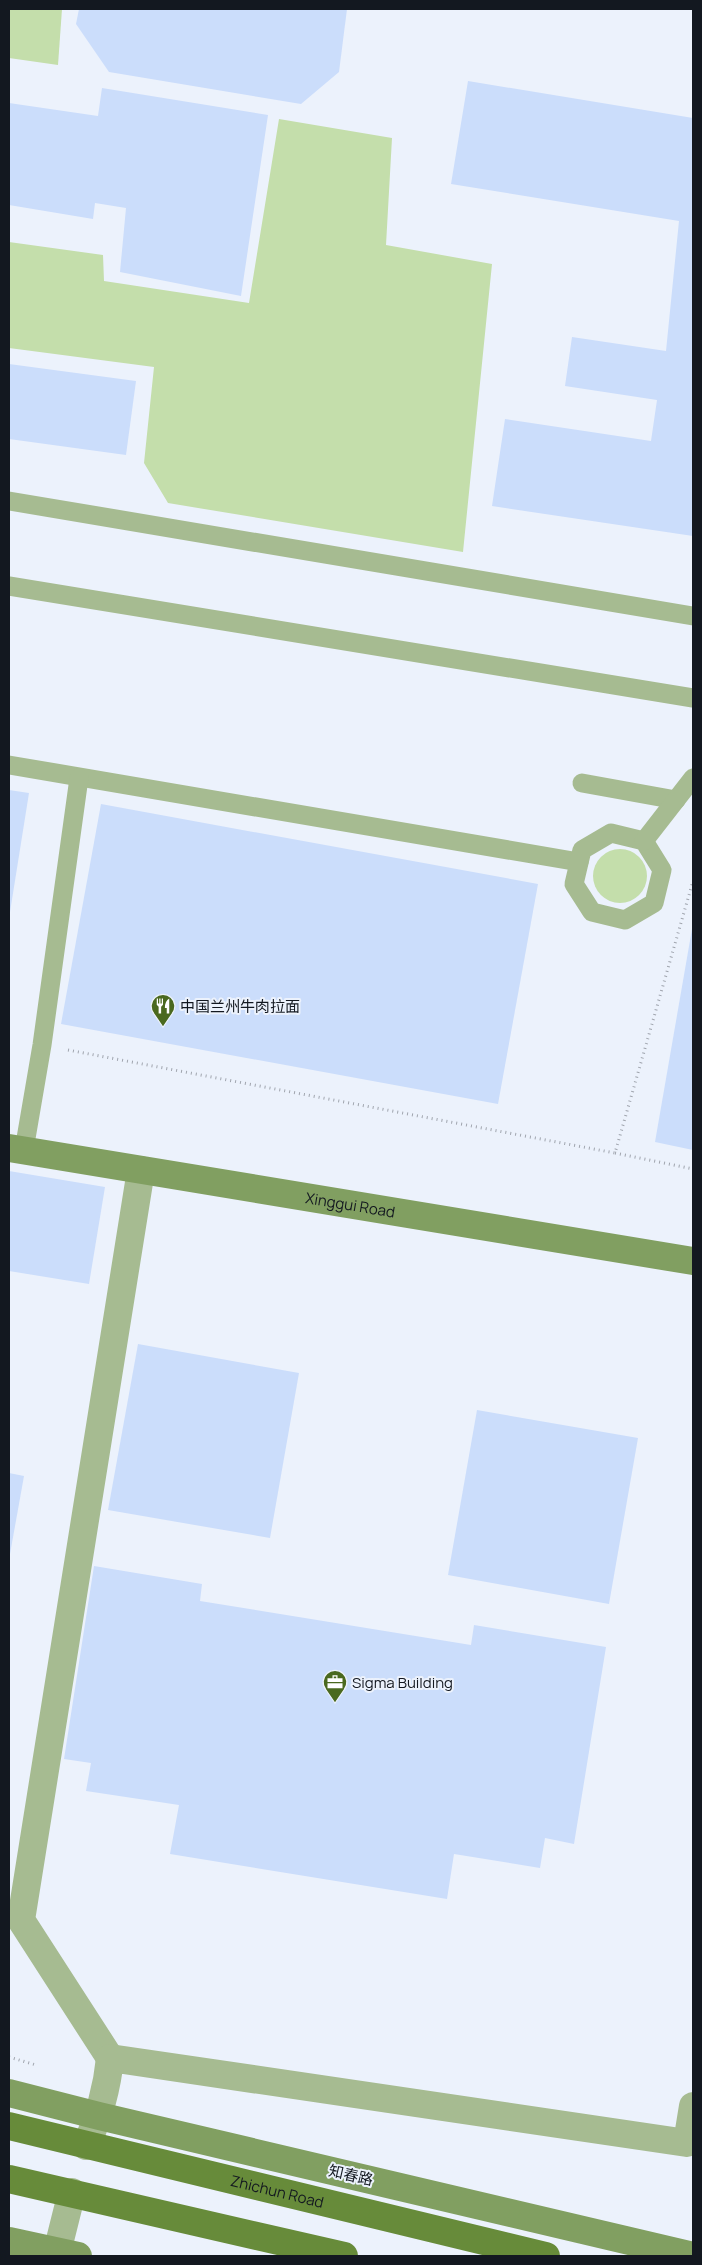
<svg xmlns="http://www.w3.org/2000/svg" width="702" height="2265" font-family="Manrope,'Noto Sans SC',sans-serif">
<rect width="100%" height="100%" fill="#ecf2fc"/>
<g fill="#c4deab">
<path d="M9,9H62L58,65L9,58Z"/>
<path d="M279,119L392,138L386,245L492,264L463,552L168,503L144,463L154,367L9,348V242L103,255L104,281L249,303Z"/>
<circle cx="620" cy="876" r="27"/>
</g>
<g fill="#cbddfb">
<path d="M79,9H347L339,72L301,104L109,72L76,24Z"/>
<path d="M468,81L693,118V536L492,506L505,419L651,441L657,400L565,386L572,337L666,351L679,221L451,184Z"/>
<path d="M102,88L268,115L241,296L120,272L126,208L95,203L93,219L9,205V103L98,116Z"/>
<path d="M9,364L136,381L126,455L9,439Z"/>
<path d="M9,790L29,793L10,912H9Z"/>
<path d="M101,804L538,884L498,1104L61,1024Z"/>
<path d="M692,929H693V1150L655,1142Z"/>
<path d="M9,1171L105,1187L89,1284L9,1271Z"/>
<path d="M138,1344L299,1373L270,1538L108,1510Z"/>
<path d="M477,1410L638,1438L609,1604L448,1575Z"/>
<path d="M9,1473L24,1476L10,1554H9Z"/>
<path d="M94,1566L202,1584L200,1601L471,1645L474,1625L606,1647L574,1844L545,1838L540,1868L454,1854L447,1899L170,1854L179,1805L86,1791L91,1763L64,1759Z"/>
</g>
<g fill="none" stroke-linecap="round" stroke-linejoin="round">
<g stroke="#a0a5ae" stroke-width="3" stroke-dasharray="1 4" stroke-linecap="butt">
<path d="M68,1050L615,1153L693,881"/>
<path d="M615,1153L693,1169"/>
<path d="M9,2057L36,2065"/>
</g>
<g stroke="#a6bb91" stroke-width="19">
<path d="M9,501L693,616"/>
<path d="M9,586L693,698"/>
<path d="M9,765L579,862"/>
<path d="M582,783L676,800"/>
<path d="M611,833L644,841L662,870L654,903L625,920L592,912L574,884L582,850Z"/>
<path d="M644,841L693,778"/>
<path d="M24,1150L42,1045L79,778"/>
</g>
<g stroke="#a6bb91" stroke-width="28">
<path d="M110,2058L21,1920L141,1170"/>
<path d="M86,2146C99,2117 107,2090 110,2058L687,2143L693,2106"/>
<path d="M56,2256L72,2192"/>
</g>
<g stroke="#819f61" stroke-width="28">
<path id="s1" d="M9,1148L693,1261"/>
<path d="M9,2093L99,2116L693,2256"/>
<path d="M9,2241L78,2256"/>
</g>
<g stroke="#678b3a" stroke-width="28">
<path id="s2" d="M9,2126L546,2256"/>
<path d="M9,2179L344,2256"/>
</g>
</g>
<defs>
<g id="restaurant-pin" transform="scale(1.25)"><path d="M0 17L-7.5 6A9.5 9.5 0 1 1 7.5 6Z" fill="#4a691f" stroke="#ecf2fc"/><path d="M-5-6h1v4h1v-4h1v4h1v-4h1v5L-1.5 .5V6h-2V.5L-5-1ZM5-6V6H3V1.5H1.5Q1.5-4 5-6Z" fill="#fff"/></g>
<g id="office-pin" transform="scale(1.25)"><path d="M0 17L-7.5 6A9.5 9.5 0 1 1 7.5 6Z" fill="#4a691f" stroke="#ecf2fc"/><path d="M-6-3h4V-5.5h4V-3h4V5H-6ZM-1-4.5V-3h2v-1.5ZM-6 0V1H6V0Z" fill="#fff"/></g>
</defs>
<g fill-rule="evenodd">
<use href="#restaurant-pin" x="163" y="1006"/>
<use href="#office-pin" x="335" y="1682"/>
</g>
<g text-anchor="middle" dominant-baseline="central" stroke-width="4" stroke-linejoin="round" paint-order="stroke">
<g font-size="15" fill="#131820" stroke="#ecf2fc" text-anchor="start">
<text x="180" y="1006">中国兰州牛肉拉面</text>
<text x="352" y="1682">Sigma Building</text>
</g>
<g font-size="15" fill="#131820" stroke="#ecf2fc">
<text stroke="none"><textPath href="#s1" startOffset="346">Xinggui Road</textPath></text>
<text transform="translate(351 2175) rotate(13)">知春路</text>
<text stroke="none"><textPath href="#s2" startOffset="276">Zhichun Road</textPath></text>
</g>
</g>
<rect width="702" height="2265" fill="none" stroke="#131820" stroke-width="20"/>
</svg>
